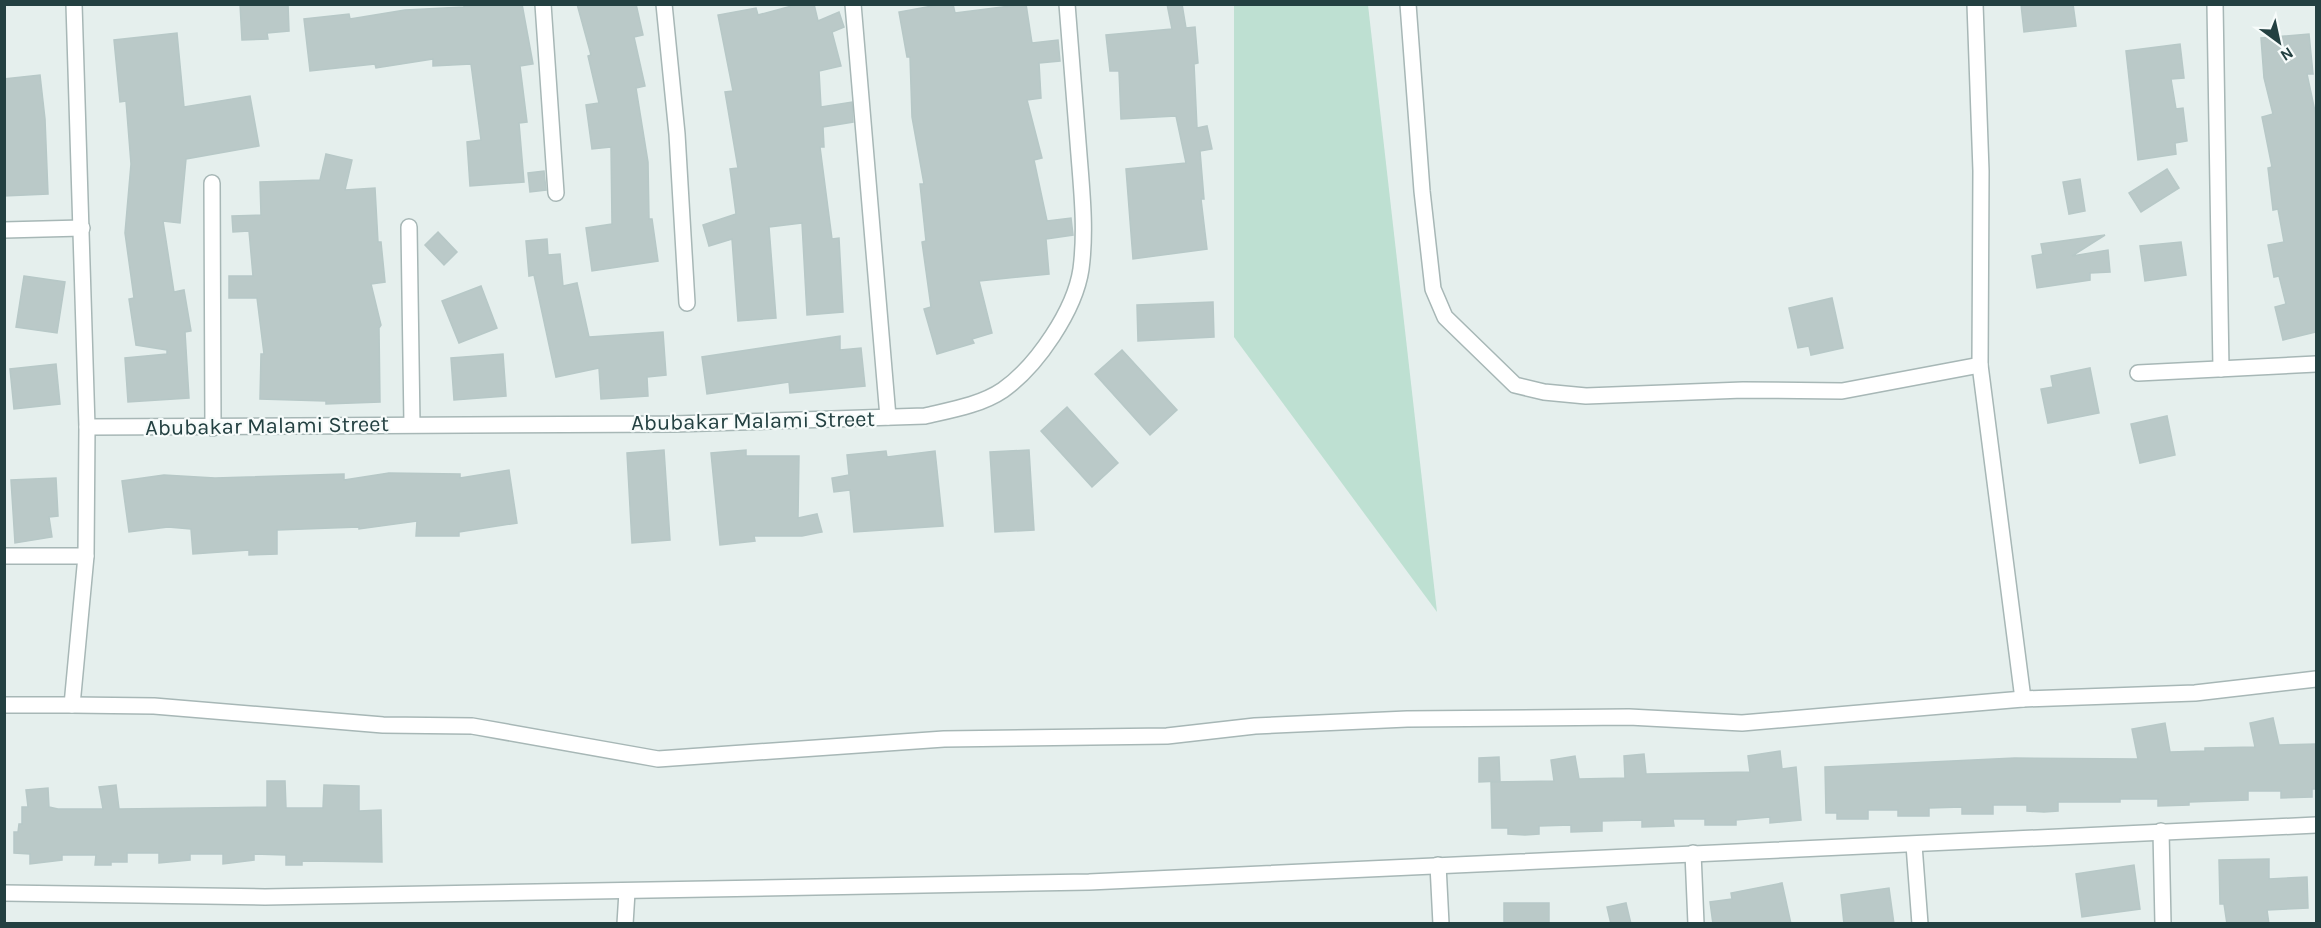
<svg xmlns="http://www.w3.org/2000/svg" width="2321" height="928" font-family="Karla,sans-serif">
<rect width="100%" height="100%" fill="#e5efed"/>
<path fill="#bee0d2" d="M1234,5H1368L1437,612L1234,337Z"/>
<g fill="#bac9c8" stroke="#b7c8c7" stroke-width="1.5">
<path d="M240,4H288L289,31L267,33L268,39L242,40Z"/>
<path d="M464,4H522L533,64L520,66L527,122L519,123L524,182L470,186L467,142L481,140L471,64L433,66V59L376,68L375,64L310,71L304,19L349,14L350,19L405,10L464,7Z"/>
<path d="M577,4H636L643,35L634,37L645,86L636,88L648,162L649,219H652L658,261L592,271L586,228L612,224L611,147L592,149L586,105L599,103L588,56L591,55Z"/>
<path d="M799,4H814L818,21L839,12L844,27L832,32L841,66L819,71L821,107L852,102L853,122L823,127L824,147H820L832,239L839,238L843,312L807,315L802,223L769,227L776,318L738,321L732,239L709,246L703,225L736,214L730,169L738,168L725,92L733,91L718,15L756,8L758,15Z"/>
<path d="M943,4H953L955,13L1026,4L1032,43L1058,40L1060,61L1039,63L1041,98L1027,100L1042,158L1034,160L1047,221L1071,218L1073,235L1046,239L1049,274L979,281L992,333L972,339L974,343L937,354L924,309L931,307L922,242L926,241L920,184H924L912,117L910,57H907L899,12Z"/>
<path d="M1167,4H1182L1186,28L1195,27L1198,63L1194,64L1197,128L1207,126L1212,149L1200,151L1204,199H1201L1207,249L1133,259L1126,169L1186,163L1176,116L1121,119L1119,71H1110L1106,35L1172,29Z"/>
<path d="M2021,4H2073L2076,26L2024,32Z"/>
<path d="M177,33L184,107L250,96L259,146L186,159L180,223L163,221L174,292L184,290L191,331L185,332L189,398L128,402L125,358L167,354V350L136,345L129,299L134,298L125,233L131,164L126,101L120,102L114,40Z"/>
<path d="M2309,34L2313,74H2307L2316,116V332L2283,340L2275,307L2286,304L2279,276L2274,277L2268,245L2284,242L2278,209L2273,210L2268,168L2272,167L2262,117L2273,114L2264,78L2261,38Z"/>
<path d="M2180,44L2184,78L2171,79L2176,109L2183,108L2187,141L2175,143L2176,154L2138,160L2126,51Z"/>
<path d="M40,75L45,119L48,194L4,196V79Z"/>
<path d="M326,154L352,160L345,190L375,188L378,242H381L385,282L371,284L381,325L379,328L380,402L326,404V401L260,399L261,354H264L257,298H229V276H253L249,231L233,232L232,216L261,215L260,182L320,180Z"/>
<path d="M2167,169L2179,188L2141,212L2129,193Z"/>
<path d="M544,171L546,190L530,192L528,173Z"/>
<path d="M2080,179L2085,211L2069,214L2063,182Z"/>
<path d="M438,232L457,252L444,265L425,245Z"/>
<path d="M2105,235L2072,256L2108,250L2110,272L2090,273V280L2037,288L2032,256L2043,254L2041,244Z"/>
<path d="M547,239L548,255L560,254L563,286L577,283L589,337L663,332L666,375L647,377L648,396L601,399L599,368L556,377L534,275L529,276L526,241Z"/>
<path d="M2181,242L2186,275L2145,281L2140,246Z"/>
<path d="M24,276L65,282L57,333L16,327Z"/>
<path d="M481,286L497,328L459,343L442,301Z"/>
<path d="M1832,298L1843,348L1811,355L1809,346L1798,348L1789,308Z"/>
<path d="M1213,302L1214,337L1138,341L1137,305Z"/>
<path d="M840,336V350L861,348L865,386L790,393L789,382L707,394L702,357Z"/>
<path d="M1122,350L1177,410L1150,435L1095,374Z"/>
<path d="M503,354L506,396L454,400L451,358Z"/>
<path d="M56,364L60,404L14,409L10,369Z"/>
<path d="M2090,368L2099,413L2048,423L2041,389L2053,387L2051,376Z"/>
<path d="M1067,407L1118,463L1092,487L1041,431Z"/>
<path d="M2167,416L2175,455L2140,463L2131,424Z"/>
<path d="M664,450L670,540L632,543L627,453Z"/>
<path d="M746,450V456H799L798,518L817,514L822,532L802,536H754L755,541L720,545L711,453Z"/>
<path d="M1029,450L1034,530L995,532L990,452Z"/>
<path d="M886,451L887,457L935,451L943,526L854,532L850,490L834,492L832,478L849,475L847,455Z"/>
<path d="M509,470L517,523L459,532V536H416L417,521L359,529V527L277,530V554L249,555V550L193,554L191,529L168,527L129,532L122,481L164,475L215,478L344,474V480L389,473L460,474V478Z"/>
<path d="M56,478L58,516L49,517L52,537L15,543L11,480Z"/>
<path d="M2273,718L2279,745L2316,744V789H2312V797L2281,798V791H2248V800L2189,802V805L2158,806V799H2120V802H2058V811L2044,812L2027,811V805H1993V814H1962V807L1929,808V816H1898V810H1868V819H1837V813H1826L1825,767L2015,758L2138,759L2132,729L2165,723L2170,752L2205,751V748L2255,747L2250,723Z"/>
<path d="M1780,751L1782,769L1796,767L1801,820L1770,823V817L1736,820V825H1705V819H1673L1674,826L1642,827V820L1602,821V831L1571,832V825L1539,826V834L1525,835L1508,834V828H1492L1491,782L1554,781L1551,760L1575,756L1579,779L1625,778L1624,756L1644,754L1646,774L1750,772L1748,756Z"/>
<path d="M1499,757L1500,781L1479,782V758Z"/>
<path d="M267,781H285L286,808H323L324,785L359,786V811L381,810L382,862L302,861V865H286V855L254,854V860L223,864V854H190V860L159,863V853H127V862H111V865H95L96,855H62V860L30,864V854L14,853V832H18L19,824H22V807H28L26,790L48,788L49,807L58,809H103L99,787L116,785L119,809L267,807Z"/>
<path d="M2269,859V879L2307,877L2308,908L2267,910L2269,924H2227L2224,904H2220L2219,860Z"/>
<path d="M2134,865L2140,909L2082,917L2076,874Z"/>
<path d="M1782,883L1791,924H1713L1710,902L1732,899L1731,893Z"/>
<path d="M1889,888L1894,924H1844L1841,895Z"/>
<rect x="1504" y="903" width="45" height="21"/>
<path d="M1626,903L1631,924H1611L1607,907Z"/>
</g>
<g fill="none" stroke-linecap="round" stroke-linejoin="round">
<g stroke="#a7b7b6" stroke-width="18">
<g id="street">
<path d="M543,4L556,193"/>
<path d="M664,4L677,134L687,303"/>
<path d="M853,4L888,417"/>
<path d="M1408,4L1422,191L1433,289L1445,317L1515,385L1544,392L1586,396L1743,390L1842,391L1980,365"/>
<path d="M1975,4L1981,171L1980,365L2023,699"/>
<path d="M2215,4L2221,369"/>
<path d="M212,183L213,428"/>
<path d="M409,227L412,424"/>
<path d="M4,230L82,228"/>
<path d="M2138,373L2316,364"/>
<path d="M87,427L674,424L925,416C951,410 981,405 1003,390C1037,366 1075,310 1081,269C1086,231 1082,193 1079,155C1075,105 1071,55 1067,4"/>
<path d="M4,556H86"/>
<path d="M4,705H72L86,556L87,427L74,4"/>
<path d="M72,705L154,706L383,725L472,726L658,759L944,739L1167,736L1255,726L1407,719L1629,717L1742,723L2023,699L2195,693L2316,679"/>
<path d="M2161,831L2163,924"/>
<path d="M1914,845L1920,924"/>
<path d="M1693,853L1696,924"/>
<path d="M1438,865L1441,924"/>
<path d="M4,893L265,897L1089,882L2316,825"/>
<path d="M625,924L627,892"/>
</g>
</g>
<use href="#street" stroke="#fff" stroke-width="15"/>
</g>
<g text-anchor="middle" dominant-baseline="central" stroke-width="4.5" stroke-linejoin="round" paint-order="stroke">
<g font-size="22" fill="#234041" stroke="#f6fbfa">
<text transform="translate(753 421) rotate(-1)">Abubakar Malami Street</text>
<text transform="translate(267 426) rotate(-1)">Abubakar Malami Street</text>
</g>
</g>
<rect width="2321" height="928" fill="none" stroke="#234041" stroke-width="12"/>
<g transform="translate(2279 42) rotate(147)" stroke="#f6fbfa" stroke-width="4.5" paint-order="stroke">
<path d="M0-4.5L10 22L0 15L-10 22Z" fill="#234041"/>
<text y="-9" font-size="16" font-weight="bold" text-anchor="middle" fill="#234041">N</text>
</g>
</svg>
